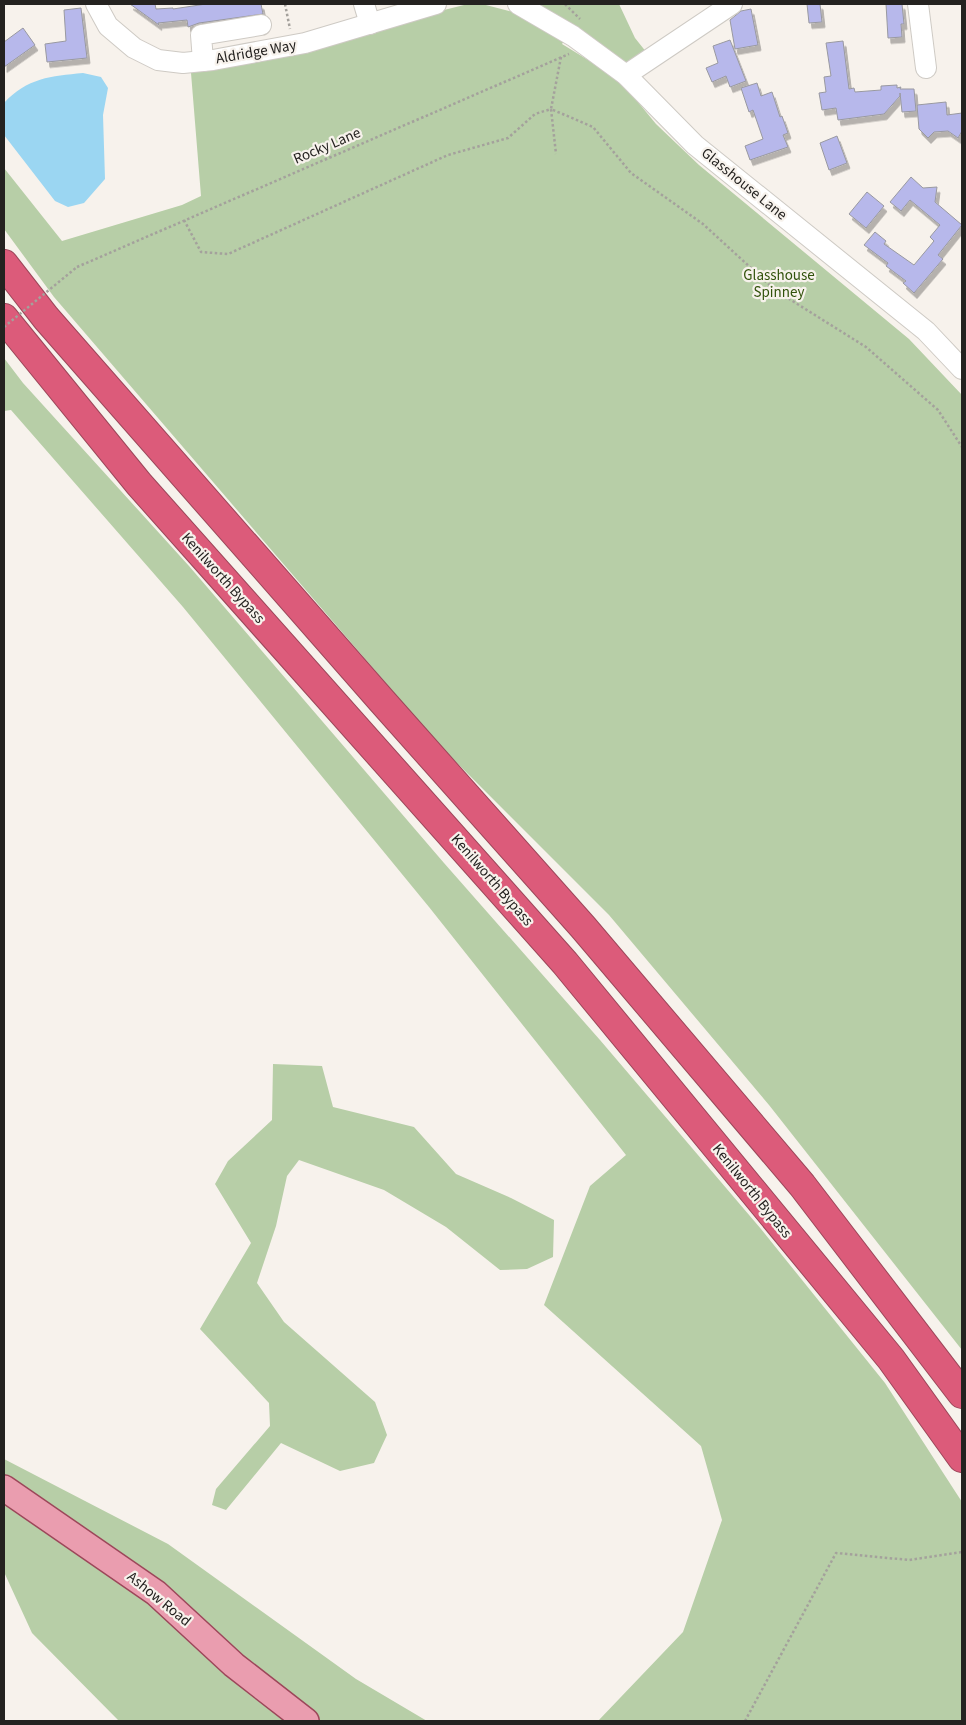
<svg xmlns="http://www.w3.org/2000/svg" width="966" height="1725" font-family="'Source Sans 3',sans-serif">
<defs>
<filter id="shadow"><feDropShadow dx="3" dy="5.5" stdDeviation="0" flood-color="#0004"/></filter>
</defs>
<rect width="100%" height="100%" fill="#f7f2ec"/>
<g fill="#b7cea7">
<path d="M468,4H482L525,15L566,38L562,44L619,79L656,124L699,165L909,339L962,395V1350L769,1105L609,915L440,746L54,297L4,229V168L62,241L182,205L201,196L191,73L273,59L361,37L444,10Z"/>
<path d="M524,4H619L635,38L651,58L626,75Z"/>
<path d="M4,358L23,383L189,566L444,863L600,1040L761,1229L885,1383L962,1502V1721H598L683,1632L722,1520L701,1446L544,1305L590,1186L626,1155L429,907L183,607L11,410L4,411Z"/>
<path d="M273,1064L322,1066L333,1107L414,1127L456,1174L511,1198L554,1220L553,1257L527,1269L500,1270L446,1227L384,1190L299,1160L287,1176L276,1226L257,1283L284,1322L375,1402L387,1435L374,1463L340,1471L281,1443L226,1510L212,1505L216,1489L270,1426L269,1403L200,1329L251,1243L215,1184L228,1161L272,1120Z"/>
<path d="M4,1459L168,1544L356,1679L427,1721H119L32,1633L4,1572Z"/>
</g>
<path fill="#9bd6f2" d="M83,73L101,77L108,88L103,115L105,179L84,203L68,207L55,201L4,135V103C27,78 51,76 83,73Z"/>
<g fill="#b7b8eb" stroke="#9999a0" filter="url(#shadow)">
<path d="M130,4H155L156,9L173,8V9L206,4H261L263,14L199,23L188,27L187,20L158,23L159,25Z"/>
<path d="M807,4H820L822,22L809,23Z"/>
<path d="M886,4H902L904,24H901L902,37L888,38Z"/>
<path d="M81,8L87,58L47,62L45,44L66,41L64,10Z"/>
<path d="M751,9L758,45L735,49L730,20L741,11Z"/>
<path d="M23,28L35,45L4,67V42Z"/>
<path d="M730,40L746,81L730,87L726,76L712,82L706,68L718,63L713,46Z"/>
<path d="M843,41L849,89L854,88L855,92L881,90V86L897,85V88L901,87L900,89H914L916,111L902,112L900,93V96L884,114L838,120L836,108L822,110L819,93L826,92L824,77L831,76L826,43Z"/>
<path d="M757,83L761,96L772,92L780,117L782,116L788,133L783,135L788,147L750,160L745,146L763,139L753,110L749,112L741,88Z"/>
<path d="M946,102L947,115L962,113V131L958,138L948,131L934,132L928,138L919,129L917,105Z"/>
<path d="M837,136L847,163L829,170L820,143Z"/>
<path d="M911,177L923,188L937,187L935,202L962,225L938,255L943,259L914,293L903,283L906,281L886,266L888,263L864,245L875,232L886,241L884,244L914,265L934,241L930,237L940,225L910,200L901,211L890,202Z"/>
<path d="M867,192L884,206L866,228L849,214Z"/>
</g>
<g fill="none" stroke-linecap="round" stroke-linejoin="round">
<g stroke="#cecac4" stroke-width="22">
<g id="minor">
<path d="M96,4L108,26L134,48L158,60L183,63L213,60L305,43L436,4"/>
<path d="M364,4L370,24"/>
<path d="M518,4L573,36L626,75L695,145L926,331L962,369"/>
<path d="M918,4L926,68"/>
<path d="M203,61L201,35L261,25"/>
<path d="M626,75L732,4"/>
</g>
</g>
<g stroke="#9c475a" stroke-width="28">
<path id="major" d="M4,1488L156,1593L234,1665L306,1721"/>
</g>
<g stroke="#9c475a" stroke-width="30">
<g id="highway">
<path d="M4,264L46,318L382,701L583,927L802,1185L962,1394"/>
<path d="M4,318L139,484L565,963L891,1359L962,1458"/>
</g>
</g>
<g stroke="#a4a19c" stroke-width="2.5" stroke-dasharray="2.5 2.5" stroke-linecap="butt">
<path d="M285,4L290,29"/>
<path d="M565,4L580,19"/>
<path d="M561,57L551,109L593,127L631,173L703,224L775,290L866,347L938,410L962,447"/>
<path d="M184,220L201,252L228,254L448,155L508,138L535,114L551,109L556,154"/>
<path d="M77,267L569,54"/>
<path d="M745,1721L836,1553L909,1560L962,1552"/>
</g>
<use href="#minor" stroke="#fff" stroke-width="20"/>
<use href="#major" stroke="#ea9daf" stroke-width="25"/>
<use href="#highway" stroke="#dc5b7a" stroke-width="28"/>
<path stroke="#a4a19c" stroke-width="2.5" stroke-dasharray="2.5 2.5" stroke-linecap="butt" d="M4,327L77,267"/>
</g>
<g text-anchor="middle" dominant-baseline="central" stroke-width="4.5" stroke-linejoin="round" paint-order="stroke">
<g font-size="15" fill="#242220" stroke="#f7f2ec">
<text transform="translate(256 52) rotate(-10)">Aldridge Way</text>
<text transform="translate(327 146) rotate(-23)">Rocky Lane</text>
<text transform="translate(744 184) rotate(39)">Glasshouse Lane</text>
<text transform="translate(223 578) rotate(48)">Kenilworth Bypass</text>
<text transform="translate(492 880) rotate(49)">Kenilworth Bypass</text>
<text transform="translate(752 1191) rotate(51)">Kenilworth Bypass</text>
<text transform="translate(159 1599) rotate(39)">Ashow Road</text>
</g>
<g font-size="15" fill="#31520b" stroke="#f7f2ec">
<text x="779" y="275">Glasshouse<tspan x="779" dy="17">Spinney</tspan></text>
</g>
</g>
<rect width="966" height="1725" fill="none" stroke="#242220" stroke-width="10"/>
</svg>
